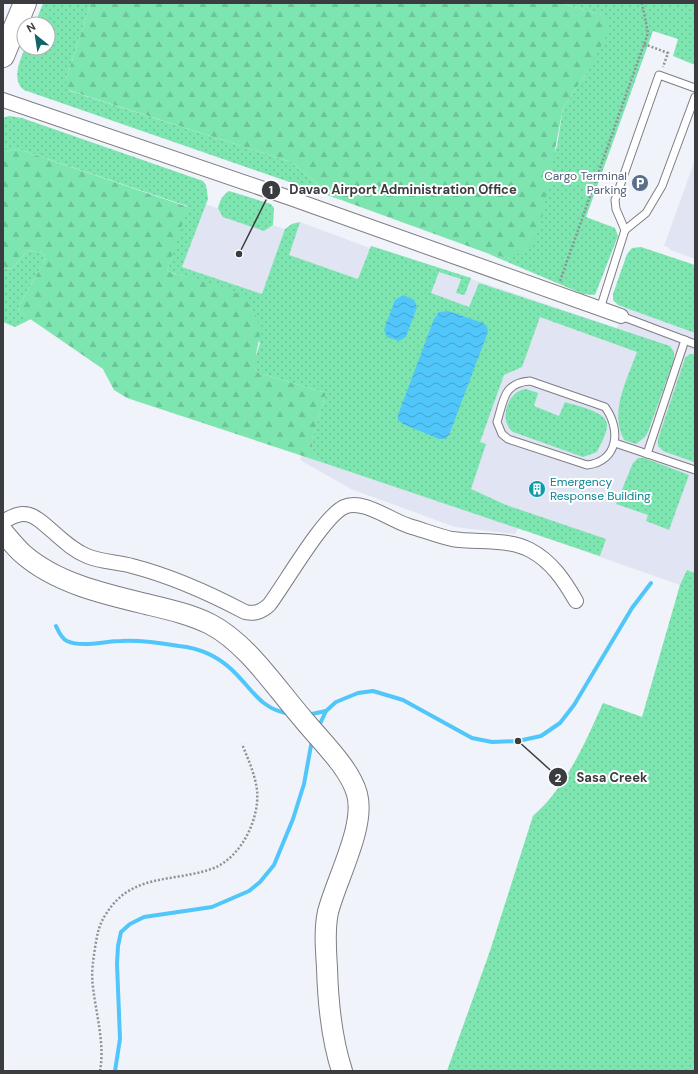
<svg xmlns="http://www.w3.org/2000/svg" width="698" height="1074" font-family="'DM Sans',sans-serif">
<defs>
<pattern id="grass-dots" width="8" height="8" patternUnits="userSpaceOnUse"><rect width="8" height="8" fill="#7ce5b0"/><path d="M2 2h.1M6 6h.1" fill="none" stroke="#6cc598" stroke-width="1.8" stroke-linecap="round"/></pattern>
<pattern id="forest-firs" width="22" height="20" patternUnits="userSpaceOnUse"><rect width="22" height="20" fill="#7ce5b0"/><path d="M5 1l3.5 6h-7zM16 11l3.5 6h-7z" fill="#6cc598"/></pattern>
<pattern id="water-waves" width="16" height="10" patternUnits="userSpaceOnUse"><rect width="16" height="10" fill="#51c6fb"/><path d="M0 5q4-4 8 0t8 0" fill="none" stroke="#44a2cd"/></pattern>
</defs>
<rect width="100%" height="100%" fill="#f1f3fa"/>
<g fill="#e1e4f2">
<path d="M695,160V259L670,250V248L664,246Z"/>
<path d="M204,204L285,229L292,224L300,222L370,248L371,246L382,249L617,328L625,307L695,333V1071H447L490,951L533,816L548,802L582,751L603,703L642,717L680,585L518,528L515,534L455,527L351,489L300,460L359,279L278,252L262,294L182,267Z"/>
</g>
<g fill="url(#grass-dots)">
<path d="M43,3H91L66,79L70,91L291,162L323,189L344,201L24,90C11,80 20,60 25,48H48V24H35Z"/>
<path d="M561,3H695V65L673,56L678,39L653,31L586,217L615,228L618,236L595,295L583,294L484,252L510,259L557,146L563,108L587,72L602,15Z"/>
<path d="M9,116L22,118L203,181L206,185L208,199L182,267L262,294L285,229L292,224L300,222L289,255L358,279L371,246L471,278L465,294L464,295L456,293L461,279L439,272L431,293L469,307L479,283L670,346L674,352V359L648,432L645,437L636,444L624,440C609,411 627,380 637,352L540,317L522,367L504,375L480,442L486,444L471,489L506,505L606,539L600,556L321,462L313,451L312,439L326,393L259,373L255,369L254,362L260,343L226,289L167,271L187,206L18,149L3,151V118Z"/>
<path d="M229,191L271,204L274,208L273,225L264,231L223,217L218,208C220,200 222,196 229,191Z"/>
<path d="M641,247L695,265V333L618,305L613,300V294L627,254L632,248Z"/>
<path d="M28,250L43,253L45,260L19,306L20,312L31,319L15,327L3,322V269L13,268Z"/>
<path d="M690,354H695L694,462L663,451L658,446V439L685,358Z"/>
<path d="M526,389L538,393L534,406L559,416L565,402C576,406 607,411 607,425C607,434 600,445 597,452L583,457L513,432C498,421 507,391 526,389Z"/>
<path d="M638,458H644L689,475L669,530L646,521L648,515L616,504L633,463Z"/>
<path d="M687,570L695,573V1071H447L490,951L533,816C567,786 585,743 603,703L642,717L680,585Z"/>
</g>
<g fill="url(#forest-firs)">
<path d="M91,3H561L602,15L608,23L607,35L587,72L563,108L540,228L530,246L510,259L484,252L344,201L323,189L291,162L71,91L66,85V79Z"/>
<path d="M18,149L188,207L167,271C187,278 227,285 243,297C251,304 259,319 260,329C260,343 254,355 255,369L259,373L326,393L312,439L313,451L321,462L127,398L114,390L103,369L20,312L19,306L45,260L43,253L28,250L13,268L3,269V151Z"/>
</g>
<g fill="url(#water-waves)">
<path d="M403,295L414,300L417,307L406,337L399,341L387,337L384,330L395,300Z"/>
<path d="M448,311L483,323L487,327L488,332L449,435L444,439H439L403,424L398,420V415L434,319L439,312Z"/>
</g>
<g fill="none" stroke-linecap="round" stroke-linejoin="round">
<g stroke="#51c6fb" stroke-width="4">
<path d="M56,626C59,632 61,638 67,641C82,648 105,641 121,641C140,640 161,643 179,646C198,648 217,656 231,669C252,688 259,709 290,714"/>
<path d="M307,715L326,711"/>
<path d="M318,728L326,711L336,702L358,693L373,691L403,700L472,738L492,742L518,741L541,736L560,723L574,705L632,608L651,583"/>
<path d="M115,1071L120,1039L117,964L118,946L121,932L130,924L144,917L212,907L249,891L260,882L274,865L293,819L304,784L312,740"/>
</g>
<g stroke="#7d7e84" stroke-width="9">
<g id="service">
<path d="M625,230L616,209L615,200L659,75L695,88"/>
<path d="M600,309L625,230L646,213L662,186L695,97"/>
<path d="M621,316L695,344"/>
<path d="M530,381L605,407C621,429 619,461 587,465L508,439L502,434L497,422C504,400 503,383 530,381Z"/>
<path d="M615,443L695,470"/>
<path d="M647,454L685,340"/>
</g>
</g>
<g stroke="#7d7e84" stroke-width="16">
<g id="minor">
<path d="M3,100L290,198L621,316"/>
<path d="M3,522C15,514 26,510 39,520C55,532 68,548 87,556C101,562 118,562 132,566C171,576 209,593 245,612C255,614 261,612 269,605C285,584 323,517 344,507C362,498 390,520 409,526C423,530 438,536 452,539C477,543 507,538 530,550C551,561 564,580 576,601"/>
</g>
</g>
<g stroke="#7d7e84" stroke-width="22">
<path id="secondary" d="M3,532C9,539 16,548 23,554C56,583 104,594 146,604C167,609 190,614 210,624C247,643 276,688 303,719C320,740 350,768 357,794C366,826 336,880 328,912C324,930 326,950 327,968C328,1003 331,1037 342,1071"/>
</g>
<g stroke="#7d7e84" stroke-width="24">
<path id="trunk" d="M3,56L25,3"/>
</g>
<g stroke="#8f9196" stroke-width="2.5" stroke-dasharray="2 2" stroke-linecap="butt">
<path d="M644,44L668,53L663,67"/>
<path d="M560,281L648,33L642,3"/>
<path d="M100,1071C105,1044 96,1014 93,987C91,974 93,961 95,948C97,935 99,924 106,914C132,872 174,883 214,868C241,857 260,819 257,790C255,774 248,759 242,744"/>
</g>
<use href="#service" stroke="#fff" stroke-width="7"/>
<use href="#minor" stroke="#fff" stroke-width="14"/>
<use href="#secondary" stroke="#fff" stroke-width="20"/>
<use href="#trunk" stroke="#fff" stroke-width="22"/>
</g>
<defs>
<g id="parking-disc" transform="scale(0.9)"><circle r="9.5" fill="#5c6f8a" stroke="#fff"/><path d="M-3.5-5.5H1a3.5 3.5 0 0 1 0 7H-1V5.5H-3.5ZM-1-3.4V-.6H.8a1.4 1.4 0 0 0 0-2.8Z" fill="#fff"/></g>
<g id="building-disc" transform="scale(0.9)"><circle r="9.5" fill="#0f9aa8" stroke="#fff"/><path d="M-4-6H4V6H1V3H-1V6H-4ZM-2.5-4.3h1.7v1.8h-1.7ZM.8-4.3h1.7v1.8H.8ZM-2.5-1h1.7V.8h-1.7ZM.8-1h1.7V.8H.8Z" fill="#fff"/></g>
</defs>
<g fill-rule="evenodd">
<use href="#parking-disc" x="640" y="183"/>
<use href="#building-disc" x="537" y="489"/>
</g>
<g text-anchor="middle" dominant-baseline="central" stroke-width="4" stroke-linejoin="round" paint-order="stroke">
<g font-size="12" fill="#4e5e75" stroke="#fff" text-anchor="end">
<text x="627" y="176">Cargo Terminal<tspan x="627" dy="14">Parking</tspan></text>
</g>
<g font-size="12" fill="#0d838f" stroke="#fff" text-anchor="start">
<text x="550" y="482">Emergency<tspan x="550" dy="14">Response Building</tspan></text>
</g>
</g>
<path fill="none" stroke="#3b3c3f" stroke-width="1.5" d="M239 254L271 190M518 741L558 777"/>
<g fill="#3b3c3f" stroke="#fff" stroke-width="1.5">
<circle cx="239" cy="254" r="4"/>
<circle cx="518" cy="741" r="4"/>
<circle cx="271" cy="190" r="10"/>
<circle cx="558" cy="777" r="10"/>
</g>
<g font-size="12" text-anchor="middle" font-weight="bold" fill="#fff">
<text x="271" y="194">1</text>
<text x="558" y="782">2</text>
</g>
<g font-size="13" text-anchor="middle" font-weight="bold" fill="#3b3c3f" stroke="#fff" stroke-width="4" stroke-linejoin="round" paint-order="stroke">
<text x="403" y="194">Davao Airport Administration Office</text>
<text x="612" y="782">Sasa Creek</text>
</g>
<rect width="698" height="1074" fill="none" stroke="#3b3c3f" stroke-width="8"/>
<g transform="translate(36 36) rotate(330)"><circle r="19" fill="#ffffff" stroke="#b1b1b2"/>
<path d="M0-3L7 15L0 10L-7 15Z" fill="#146368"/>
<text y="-6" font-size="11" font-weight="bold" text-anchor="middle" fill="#3b3c3f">N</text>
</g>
</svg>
